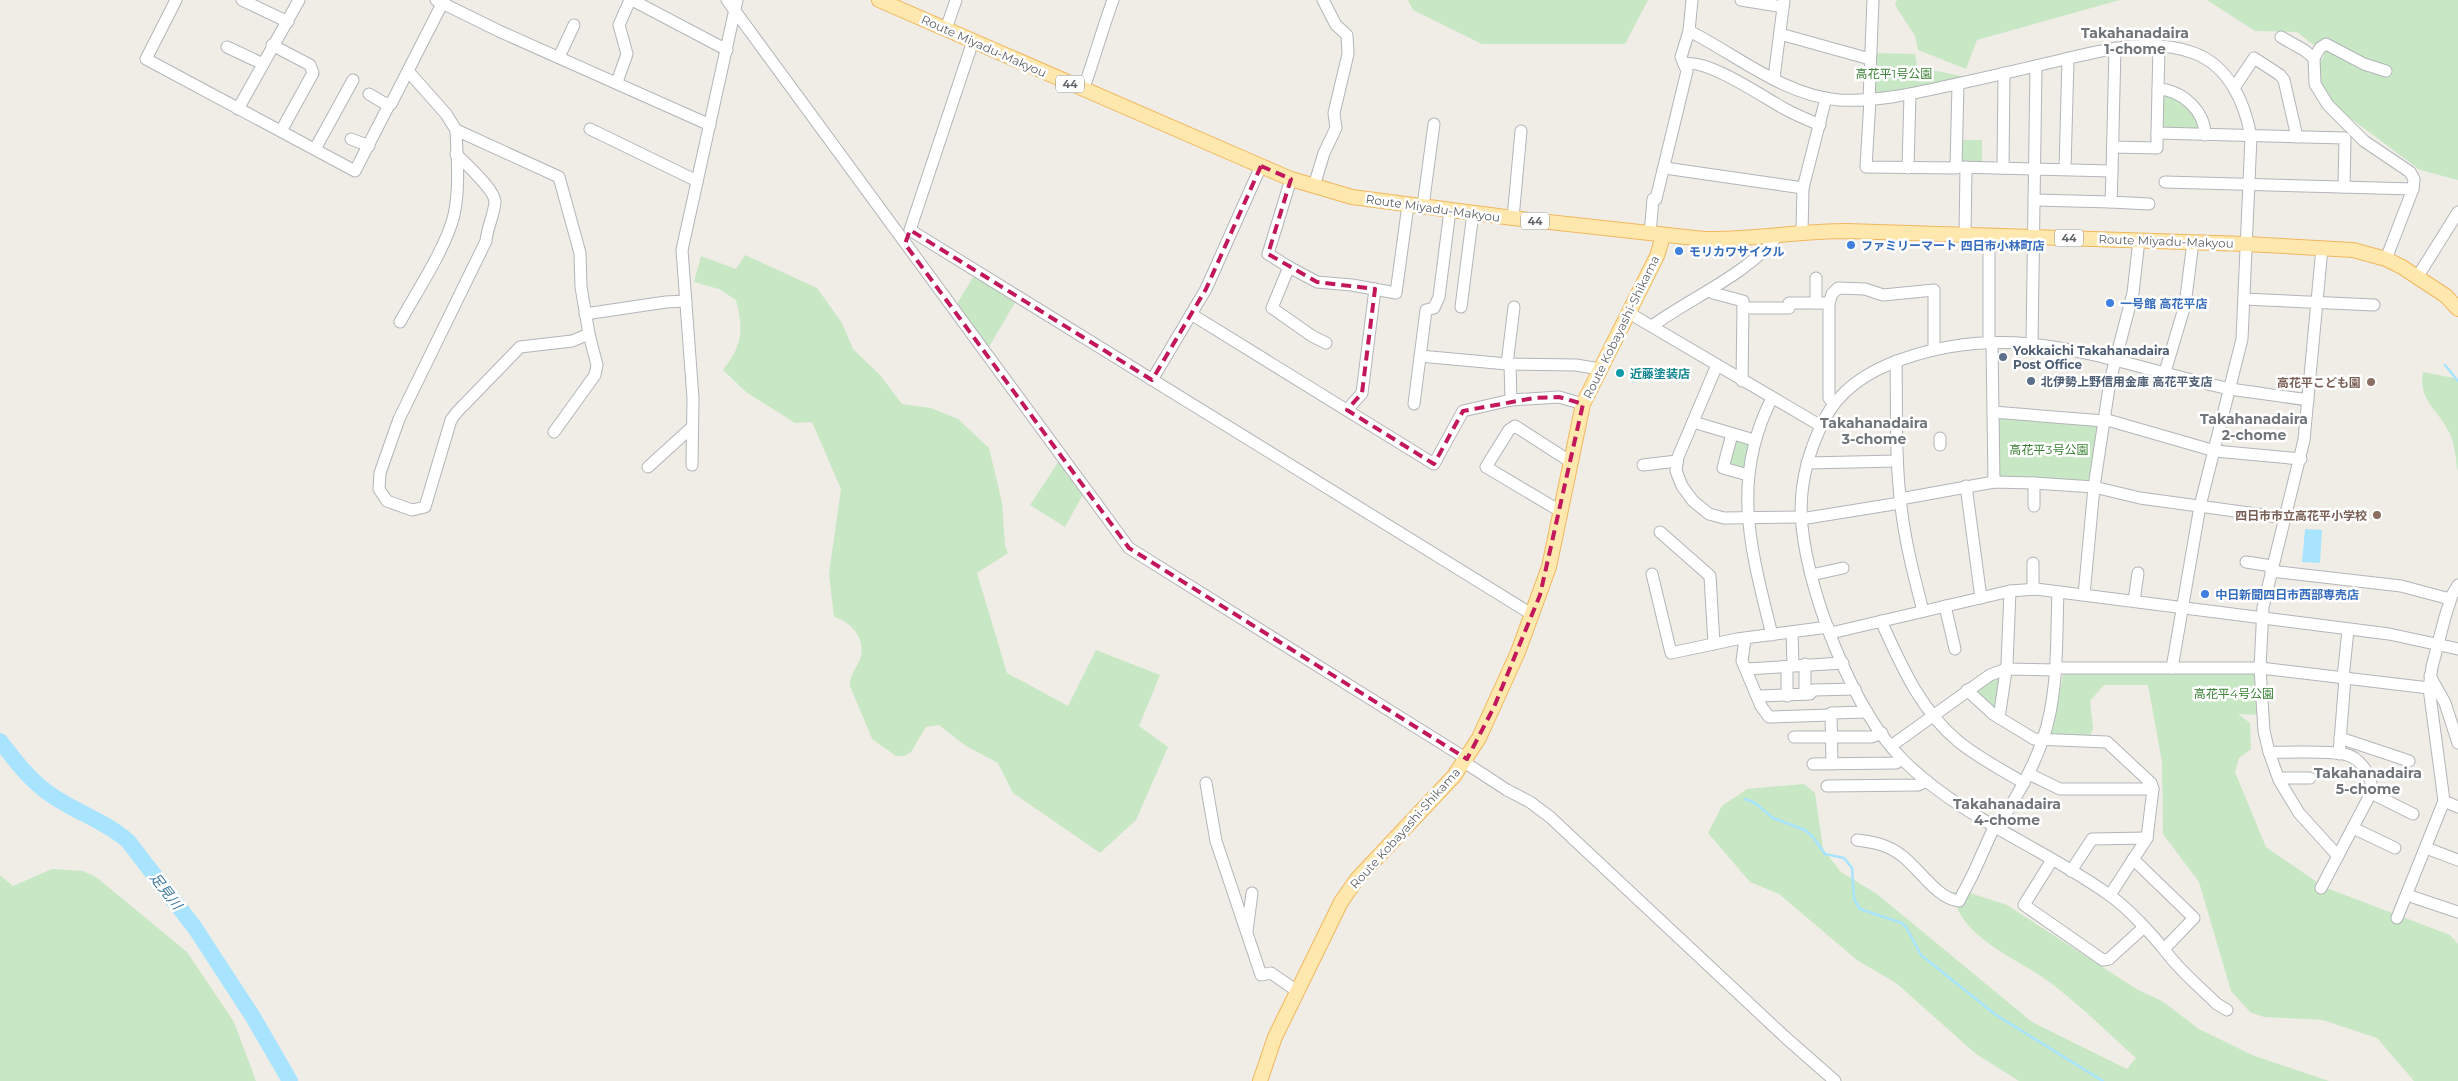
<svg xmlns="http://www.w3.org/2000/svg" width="2458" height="1081" font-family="Montserrat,'Noto Sans JP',sans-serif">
<rect width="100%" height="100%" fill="#f0ede7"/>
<g fill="#c8e7c4">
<path d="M1408,0H1648L1625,44H1482L1413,10Z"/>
<path d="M1897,0H2120L1977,40L1966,69L1918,50L1915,36L1895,5Z"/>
<path d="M2207,0H2458V180L2420,170L2330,103L2316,69L2325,54L2297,32L2255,31Z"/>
<path d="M1875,53L1915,54L1917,67L1966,77L1875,95L1872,92Z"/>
<path d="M2162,94L2186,104L2202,129L2162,128Z"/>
<path d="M1960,140H1982V163H1963L1960,160Z"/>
<path d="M745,255L817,288L842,323L853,349L880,375L902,404L931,408L958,419L989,448L1002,502L1005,545L1008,553L977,573L1007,673L1068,706L1096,650L1160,675L1139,726L1168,747L1136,820L1100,853L1013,793L998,763L966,746L939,725L926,727L911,752L904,756H896L872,739L850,686C849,674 858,667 861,656C865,637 850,621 834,617L829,574L841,489L812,422L795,423L746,392L723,370C742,345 744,331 736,300L719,289L694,282L701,256L736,269Z"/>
<path d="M975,274L1016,301L987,350L955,307Z"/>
<path d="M2423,372L2454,378L2458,381V473C2456,461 2455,445 2450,434C2439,410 2418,401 2423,372Z"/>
<path d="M1996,414L2101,422L2090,482L1999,478Z"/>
<path d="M1737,438L1751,444L1746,468L1743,471L1730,467L1728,463L1733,441Z"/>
<path d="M1061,458L1085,491L1065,527L1030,505Z"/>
<path d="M2064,670L2252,671L2255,674L2258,715L2238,714L2250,723L2251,749L2239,758L2235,772L2266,847L2324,887L2450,935L2458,944V1081H2414L2377,1038L2323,1020L2264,1017L2250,1012L2231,991L2199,882L2163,834L2162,762L2148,685H2104L2090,701L2093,729L2089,738L2051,735Z"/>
<path d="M2002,676L1994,712L1974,688L1986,680Z"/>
<path d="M1804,784L1815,793L1823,849L1841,872L1877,894L2032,1022L2127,1069L2136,1058C2110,1035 2084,1009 2056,987C2021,958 1962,943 1952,892H1967L2007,905L2138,990L2162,1001L2199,1029L2252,1055L2329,1081H2019L1976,1054L1896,983L1857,960L1779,894L1750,882L1708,833L1722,806L1747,789Z"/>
<path d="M52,869L83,871L96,877L187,952L234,1022L256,1081H0V875L13,886Z"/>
</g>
<path fill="#a9e4ff" d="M2305,529L2322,530L2320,563L2302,562Z"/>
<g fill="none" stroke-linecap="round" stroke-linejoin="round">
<g stroke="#a9e4ff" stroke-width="2.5">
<path d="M2445,365L2458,381"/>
<path d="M1745,799L1755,803L1773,818L1805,830L1813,837L1825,854L1844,858L1852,868L1854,899L1860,909L1902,923L1906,927L1921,955L1996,1015L2103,1081"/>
</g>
<path stroke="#a9e4ff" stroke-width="16" d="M0,741C14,759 28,778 47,792C72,811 104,820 128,841L195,928L253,1017L290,1081"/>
<g stroke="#b2b5b9" stroke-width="13">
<g id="minor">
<path d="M176,0L146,59L355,171L390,103"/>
<path d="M242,0L288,22"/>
<path d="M436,0L499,31L710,125"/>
<path d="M632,0L727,50"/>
<path d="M727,0L1129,548L1467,759"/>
<path d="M1741,0L1783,7"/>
<path d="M946,29L956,0"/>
<path d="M1689,31C1737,55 1783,95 1839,100C1875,102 1911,94 1947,86C1985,78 2023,69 2061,60C2104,50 2151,37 2194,53C2229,66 2245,103 2251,137L2242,339L2200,506L2172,668"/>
<path d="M1780,34L1870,59"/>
<path d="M2281,37L2304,50L2314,58L2315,84L2328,105L2364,141L2410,172L2414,179L2413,189"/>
<path d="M973,41L910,230L1533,615"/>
<path d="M272,45L310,65L313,73L281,131"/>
<path d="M2159,46L2157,133L2345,138L2344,187"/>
<path d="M227,47L263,64"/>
<path d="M559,57L574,25"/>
<path d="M2314,58L2320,48L2326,44L2364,64L2386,71"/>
<path d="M1684,64C1707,58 1763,97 1785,109C1796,115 1808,120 1820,125"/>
<path d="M408,71L446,114L456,130L559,177L580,253L581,287L589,334L597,365L595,375L554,432"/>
<path d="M1774,78L1784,0"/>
<path d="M617,82L627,54L619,25L630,0"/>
<path d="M2234,88L2254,58L2280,75L2284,80L2297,137"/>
<path d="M2158,89C2182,90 2205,111 2205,135"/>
<path d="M1083,90C1094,60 1102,30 1113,0"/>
<path d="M369,94L384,103L391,104L444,0"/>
<path d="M1869,100L1873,0"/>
<path d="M1870,100L1866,167L1956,168L1958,84"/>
<path d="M238,109L299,0"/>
<path d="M590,129L697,181"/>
<path d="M351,139L369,146"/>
<path d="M2113,147L2157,148V133"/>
<path d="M315,149L353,80"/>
<path d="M456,154C466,164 495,190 495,202C494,215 487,228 486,241L399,419L380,473L379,489L387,501L412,510L425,507L451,420L457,412L520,347L572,341L589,334"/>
<path d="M1957,167L2112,171L2115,48"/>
<path d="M1665,168L1803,188"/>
<path d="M1908,168L1910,94"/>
<path d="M2003,168L2004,73"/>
<path d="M2065,169L2068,59"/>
<path d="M2112,171L2111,202L2149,204"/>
<path d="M2165,182L2413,189L2386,259"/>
<path d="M1314,186L1324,153L1336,128L1334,113L1348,54L1347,35L1336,25L1323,0"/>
<path d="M2034,200L2111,202"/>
<path d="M1423,206L1434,124"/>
<path d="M1513,218L1521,131"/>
<path d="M1802,232L1803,188L1826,98"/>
<path d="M1650,234L1653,199H1656L1687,71L1681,57L1689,31L1692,0"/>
<path d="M1965,235L1966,167"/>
<path d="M2322,248L2304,440L2263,607L2260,668L2264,731L2269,752L2279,780L2299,813L2338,856"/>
<path d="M1289,267L1268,254L1291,179"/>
<path d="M2418,276L2458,212"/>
<path d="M1816,278V303"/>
<path d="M1713,293L1743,301V308"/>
<path d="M2244,299L2374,305"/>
<path d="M1461,307L1473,213"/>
<path d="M1629,313L1821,426"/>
<path d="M585,314L666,302L686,301"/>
<path d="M1191,314L1434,464L1463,411L1511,400"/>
<path d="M400,322C417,291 446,248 454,215C460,188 457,157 456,130"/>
<path d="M1652,326C1692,297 1748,274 1778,235"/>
<path d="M1326,343L1312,336L1272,308L1289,267L1317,282L1352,285L1396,293L1408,205"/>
<path d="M1989,343V236"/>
<path d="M1992,343L1994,482"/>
<path d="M2032,343L2036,66"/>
<path d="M1420,356L1507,364L1576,365L1600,369"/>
<path d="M1896,361C1897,410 1895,458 1901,506C1905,542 1914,576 1923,611"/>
<path d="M1507,364L1514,307"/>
<path d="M1510,364L1511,400L1559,397L1583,404"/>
<path d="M1717,365L1678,457L1676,471L1682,486L1693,501L1709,514L1724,518L1801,517"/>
<path d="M2165,372L2185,305L2193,242"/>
<path d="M1152,380L1206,289L1261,166"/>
<path d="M1742,381L1743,308H1789V303H1829"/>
<path d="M1772,398C1730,480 1751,550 1772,635"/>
<path d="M1833,403L1829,398V303L1832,294L1838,288L1865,289L1883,295L1934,290V349"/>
<path d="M1414,404L1426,310L1434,308L1439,297L1450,210"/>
<path d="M1347,410L1362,393L1375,289"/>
<path d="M1993,412L2104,421"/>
<path d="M2104,419L2215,451L2301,459"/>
<path d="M1693,422L1754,440"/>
<path d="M1732,434L1723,468L1748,475"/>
<path d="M1940,438V445"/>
<path d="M1807,463L1897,461"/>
<path d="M692,465L693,398L682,250L737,0"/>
<path d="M1643,465L1677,461"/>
<path d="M648,467L691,428"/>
<path d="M1966,486L1981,598"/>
<path d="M1900,499L1994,482L2034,483L2094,487L2140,498L2286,518"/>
<path d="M2034,506V483"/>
<path d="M1560,511L1486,467L1509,430L1515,426L1571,462"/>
<path d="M1801,519L1900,503"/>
<path d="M1660,532L1710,576L1714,644"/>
<path d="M2246,562L2272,566"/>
<path d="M2271,571L2401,586L2450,599"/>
<path d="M1652,574L1671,653L1737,639L1828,627"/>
<path d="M1811,575L1843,568"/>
<path d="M2033,589V563"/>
<path d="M2084,595L2094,487L2110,381L2133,293L2139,240"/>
<path d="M2134,601L2138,573"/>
<path d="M1945,606L1955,649"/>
<path d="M1881,621C1901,665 1920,710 1959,742C1979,758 2002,770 2024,783"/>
<path d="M1792,632L1793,665"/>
<path d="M1831,633L2010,591L2036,589L2389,634L2458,649"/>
<path d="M1745,639L1742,661L1761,706L1769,717L1831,715"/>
<path d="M1787,668V696"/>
<path d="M2055,668H2260L2429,688"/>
<path d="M1746,669L1843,663"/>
<path d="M2430,676L2445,703L2458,743"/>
<path d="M2343,678L2348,630"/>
<path d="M1967,690L1993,714L2034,739L2107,742L2151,783L2153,789H2060L2029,774"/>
<path d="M1805,694V664"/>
<path d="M1757,696L1810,694L1813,690L1855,689"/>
<path d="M1999,718L2007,664L2010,591"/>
<path d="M1794,737H1872L1882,733"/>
<path d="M2340,738L2409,761"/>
<path d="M1891,746L1990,675L2006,669L2055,670"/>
<path d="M2269,752C2293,753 2320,750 2344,754C2360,757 2374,777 2371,793L2321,888"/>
<path d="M2339,754L2345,678"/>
<path d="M1464,762L1507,790L1530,802L1550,817L1785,1037L1835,1081"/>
<path d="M1813,764L1896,763L1902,759"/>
<path d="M1832,764L1831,713L1867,712"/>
<path d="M2279,778H2310"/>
<path d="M1206,783L1216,841L1261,975L1271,973L1297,991"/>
<path d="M1827,786L1918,785L1927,781"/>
<path d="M2371,793L2413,814"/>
<path d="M2444,801L2458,807"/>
<path d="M1998,827C2015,799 2032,771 2043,739C2059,692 2056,641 2058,592"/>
<path d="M2353,828L2395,848"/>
<path d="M1857,840C1874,842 1888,845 1901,855C1918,867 1937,899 1959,901L1973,874L1995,825"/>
<path d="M2426,848L2458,860"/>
<path d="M2133,859L2194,918L2164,949"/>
<path d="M2052,860L2024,905L2103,960L2109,959L2143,928"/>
<path d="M2071,871L2092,839L2147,838"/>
<path d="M2110,895L2147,838L2153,789"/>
<path d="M2407,895L2458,912"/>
<path d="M2397,918L2444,801L2429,688L2432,667L2445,617L2452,595L2458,585"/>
<path d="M1247,931L1252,893"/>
<path d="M2227,1010L2217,1004C2200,987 2181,972 2167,953C2152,934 2128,908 2108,894C2042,847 1961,818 1903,760C1853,710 1809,596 1802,526C1798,488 1807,454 1824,420C1840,389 1870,370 1903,359C2023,317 2116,366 2231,389C2256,393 2282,396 2308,400"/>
</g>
</g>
<g stroke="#f1b75f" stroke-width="16">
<g id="major">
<path d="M879,0L1261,166L1291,179L1352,197L1513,218L1704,239C1752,240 1799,231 1847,231L2246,244L2353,250L2386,259L2402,267L2446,296L2458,309"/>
<path d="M1260,1081L1275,1037L1341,902L1357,879L1454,776L1479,738L1518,652L1549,567L1583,404L1657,256L1663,236"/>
</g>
</g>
<use href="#minor" stroke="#fff" stroke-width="11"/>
<use href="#major" stroke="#ffe8ae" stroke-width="14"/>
</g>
<path fill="none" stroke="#c2185b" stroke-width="4" stroke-dasharray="10 6" stroke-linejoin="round" d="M1261,166L1291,179L1268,254L1317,282L1375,289L1362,393L1347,410L1434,464L1463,411L1534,398L1559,397L1583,404L1540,595L1494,707L1467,759L1129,548L905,244L910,230L1152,380L1206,289Z"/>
<g fill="#3f7fe0" stroke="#fff" stroke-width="2">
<circle cx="1851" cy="245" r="5"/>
<circle cx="1679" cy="251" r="5"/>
<circle cx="2110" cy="303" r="5"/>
<circle cx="2205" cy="594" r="5"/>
</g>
<g fill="#5c6f8a" stroke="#fff" stroke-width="2">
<circle cx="2003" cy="357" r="5"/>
<circle cx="2031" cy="381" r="5"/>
</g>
<circle fill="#0f9aa8" stroke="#fff" stroke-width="2" cx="1620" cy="373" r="5"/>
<g fill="#8d6e63" stroke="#fff" stroke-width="2">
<circle cx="2371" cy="382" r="5"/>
<circle cx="2377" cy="515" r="5"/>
</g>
<g text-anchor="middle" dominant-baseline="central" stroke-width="5" stroke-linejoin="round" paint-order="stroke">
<g fill="#fff" stroke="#8e9295" stroke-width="1">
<rect x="1056" y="75.5" width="28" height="17" rx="4"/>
<rect x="1521" y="212.5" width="28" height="17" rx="4"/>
<rect x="2055" y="229.5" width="28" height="17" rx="4"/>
</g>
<g font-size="11" font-weight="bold" fill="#5e6367">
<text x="1070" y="84">44</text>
<text x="1535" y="221">44</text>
<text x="2069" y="238">44</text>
</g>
<g font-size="12" fill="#5e6367" stroke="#fff">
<text transform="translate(984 46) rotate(24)">Route Miyadu-Makyou</text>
<text transform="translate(1433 208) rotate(8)">Route Miyadu-Makyou</text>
<text transform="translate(2166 241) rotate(2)">Route Miyadu-Makyou</text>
<text transform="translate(1621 327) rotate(-64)">Route Kobayashi-Shikama</text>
<text transform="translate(1405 828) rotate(-48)">Route Kobayashi-Shikama</text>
</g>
<g font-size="12" fill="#3a8134" stroke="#fff">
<text x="1894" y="73">高花平1号公園</text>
<text x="2049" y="449">高花平3号公園</text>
<text x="2234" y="693">高花平4号公園</text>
</g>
<g font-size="12" font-weight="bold" fill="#366cbe" stroke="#fff" text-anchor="start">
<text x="1861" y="245">ファミリーマート 四日市小林町店</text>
<text x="1689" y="251">モリカワサイクル</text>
<text x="2120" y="303">一号館 高花平店</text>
<text x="2215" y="594">中日新聞四日市西部専売店</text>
</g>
<g font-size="12" font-weight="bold" fill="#4e5e75" stroke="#fff" text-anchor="start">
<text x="2013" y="350">Yokkaichi Takahanadaira<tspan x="2013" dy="14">Post Office</tspan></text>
<text x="2041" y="381">北伊勢上野信用金庫 高花平支店</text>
</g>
<g font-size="12" font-weight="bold" fill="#0d838f" stroke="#fff" text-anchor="start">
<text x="1630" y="373">近藤塗装店</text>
</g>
<g font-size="12" font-weight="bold" fill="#785e54" stroke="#fff" text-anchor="end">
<text x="2361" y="382">高花平こども園</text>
<text x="2367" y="515">四日市市立高花平小学校</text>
</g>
<g font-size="14" font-weight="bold" fill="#6f7579" stroke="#fff">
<text x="2135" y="33">Takahanadaira<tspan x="2135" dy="16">1-chome</tspan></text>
<text x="2254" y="419">Takahanadaira<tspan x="2254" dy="16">2-chome</tspan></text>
<text x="1874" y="423">Takahanadaira<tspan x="1874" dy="16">3-chome</tspan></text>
<text x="2368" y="773">Takahanadaira<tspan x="2368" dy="16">5-chome</tspan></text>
<text x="2007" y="804">Takahanadaira<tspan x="2007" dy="16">4-chome</tspan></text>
</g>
<g font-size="14" font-style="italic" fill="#3e7aa0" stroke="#fff">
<text transform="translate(166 891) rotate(52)">足見川</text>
</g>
</g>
</svg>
